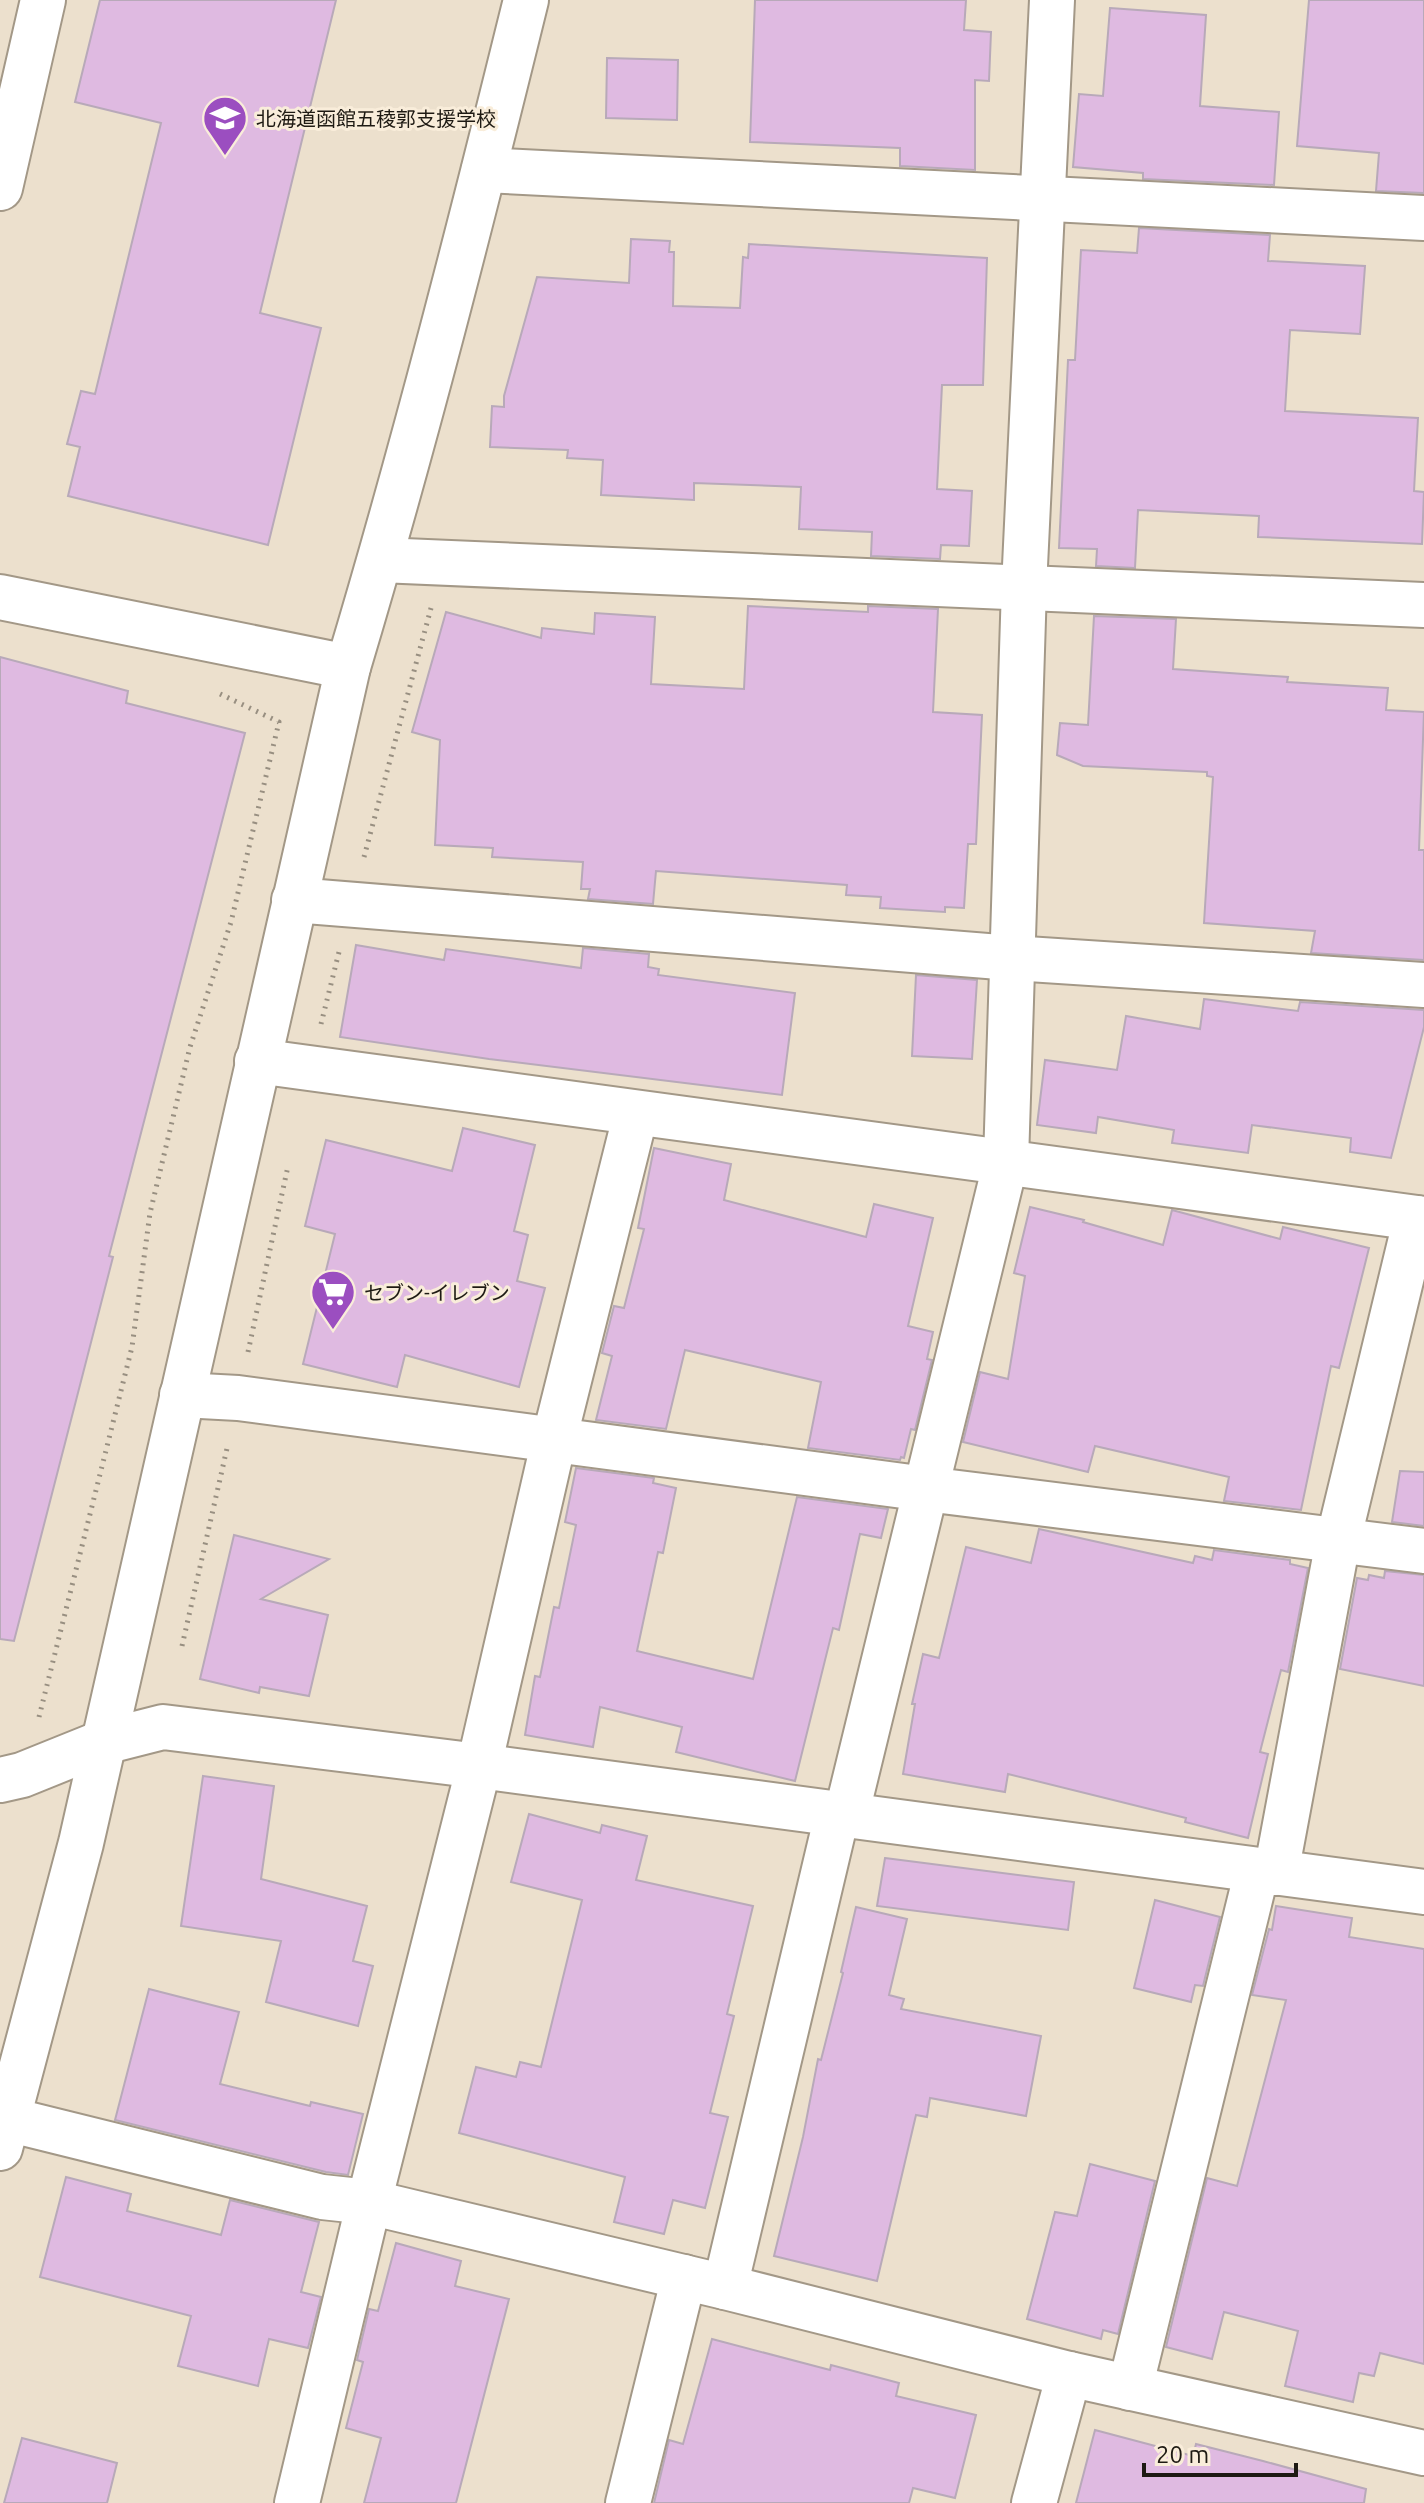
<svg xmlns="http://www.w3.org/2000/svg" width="1424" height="2503" font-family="Ubuntu,'Noto Sans JP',sans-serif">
<rect width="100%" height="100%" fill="#ece0cd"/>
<g fill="#dfbae1" stroke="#b8a9b9" stroke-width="2">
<path d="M100,0H336L260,313L321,328L268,545L68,496L80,447L67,444L81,391L95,394L161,123L75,102Z"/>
<path d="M755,0H966L964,30L991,32L989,81L975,80V170L900,166V148L750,142Z"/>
<path d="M1309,0H1424V193L1376,191L1379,153L1297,146Z"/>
<path d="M1110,8L1206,15L1200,106L1279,112L1274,185L1143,179V173L1073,167L1079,94L1103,96Z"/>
<path d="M607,58L678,60L677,120L606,118Z"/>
<path d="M1139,228L1270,235L1268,261L1365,266L1360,334L1290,330L1285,411L1418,418L1414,491L1424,492L1422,544L1258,537L1259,516L1138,510L1135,568L1096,566L1097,549L1059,548L1068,360H1075L1081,250L1137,253Z"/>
<path d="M631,239L670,241L669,252H674L673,306L740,308L743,257L748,258L749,244L987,258L983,385H942L937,489L972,491L969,546L941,545L940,559L871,556L872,532L799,529L801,487L694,483V500L601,495L603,460L567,458L568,450L490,447L492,406L504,407V396L537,277L629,283Z"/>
<path d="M748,606L868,612V606L938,609L933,712L982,715L976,844H968L964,908L945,907V912L880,908L881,897L846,895L847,885L656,871L653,904L588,899L590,889H581L583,862L492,857L493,848L435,845L440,740L412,732L446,612L541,638L542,628L594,634L595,613L655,617L651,684L744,689Z"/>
<path d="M1094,616L1176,619L1173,669L1288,677L1287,682L1388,688L1386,710L1424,712L1419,850H1424V960L1311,953L1315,931L1204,923L1213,777L1207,776V772L1083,766L1057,755L1060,723L1088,725Z"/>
<path d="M0,657L128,691L126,703L245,733L109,1256L113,1257L14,1641L0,1639Z"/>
<path d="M356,945L444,960L446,949L581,968L583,948L649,954L648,967L659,969L658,975L795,993L782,1095L489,1059L340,1037Z"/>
<path d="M916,975L977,980L972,1059L912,1056Z"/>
<path d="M1204,999L1298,1011L1300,1002L1424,1010V1027L1391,1158L1350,1152L1351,1138L1252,1125L1248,1153L1172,1143L1174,1130L1098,1117L1096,1133L1037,1125L1045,1060L1117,1070L1126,1016L1200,1029Z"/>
<path d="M463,1128L535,1145L514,1231L528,1235L517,1281L545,1288L519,1387L405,1355L397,1387L303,1364L335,1234L305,1226L326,1140L452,1171Z"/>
<path d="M654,1148L731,1164L724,1200L866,1237L874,1204L933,1218L908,1326L933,1332L927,1359L932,1360L915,1430L911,1429L904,1458L901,1457L900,1460L808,1448L821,1382L685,1350L666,1429L596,1420L612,1356L602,1353L614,1306L624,1308L644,1229L638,1228Z"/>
<path d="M1030,1207L1084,1220L1083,1222L1163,1245L1172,1210L1280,1239L1283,1227L1369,1248L1339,1368L1331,1366L1301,1510L1224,1501L1229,1477L1095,1446L1088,1472L963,1442L980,1372L1008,1379L1025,1276L1014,1273Z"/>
<path d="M576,1468L654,1478L653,1483L676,1488L663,1553L658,1552L637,1651L753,1679L797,1497L888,1509L881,1538L860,1534L839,1630L833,1628L795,1781L676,1752L682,1727L600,1707L593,1747L525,1735L535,1676L540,1677L554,1607L559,1608L576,1525L565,1522Z"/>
<path d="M1400,1471L1424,1472V1526L1392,1522Z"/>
<path d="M1039,1529L1193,1563L1195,1556L1212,1560L1214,1550L1290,1560V1564L1308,1568L1288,1672L1281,1670L1260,1752L1268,1754L1248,1838L1185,1822L1186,1818L1008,1774L1005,1792L903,1774L915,1704H912L923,1654L939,1658L966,1547L1031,1563Z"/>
<path d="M234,1535L329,1559L261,1599L328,1615L309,1696L260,1687L259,1693L200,1679Z"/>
<path d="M1385,1571L1424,1575V1686L1340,1669L1357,1578L1368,1580L1369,1575L1384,1578Z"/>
<path d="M203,1776L274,1786L261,1879L367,1906L353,1961L373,1966L358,2026L266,2002L281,1941L181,1926Z"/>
<path d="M529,1814L600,1833L602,1825L647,1836L636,1880L753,1906L727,2014L734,2016L710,2113L728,2117L705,2208L673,2200L664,2234L614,2222L625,2177L459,2133L476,2067L516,2077L520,2062L541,2067L582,1900L511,1882Z"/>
<path d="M885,1858L1074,1882L1068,1930L877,1906Z"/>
<path d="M1155,1900L1220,1917L1203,1986L1195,1985L1191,2002L1134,1988Z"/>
<path d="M1276,1906L1352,1918L1349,1937L1424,1949V2364L1380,2353L1374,2376L1359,2373L1353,2402L1285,2386L1298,2331L1224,2312L1212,2359L1166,2347L1207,2178L1237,2186L1286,2000L1252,1995L1269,1929L1272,1930Z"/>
<path d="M856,1907L907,1919L889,1995L904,1999L901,2009L1041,2036L1026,2116L930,2098L927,2117L916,2115L877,2281L774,2256L803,2137L818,2059L821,2060L843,1973L841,1972Z"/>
<path d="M149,1989L239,2012L220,2084L310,2106L311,2102L363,2114L348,2175L326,2172L115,2120Z"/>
<path d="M1090,2164L1155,2181L1118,2334L1103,2330L1101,2339L1027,2319L1055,2212L1077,2216Z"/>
<path d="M66,2177L131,2194L127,2211L221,2235L230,2200L319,2222L301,2292L321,2297L308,2348L269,2339L258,2386L178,2366L191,2316L40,2277Z"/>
<path d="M396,2243L461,2261L455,2286L509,2299L456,2503H364L381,2438L346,2428L363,2362L357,2360L369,2309L378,2311Z"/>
<path d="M712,2339L830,2370L831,2365L899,2383L896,2396L976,2415L955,2498L913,2488L909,2503H654L669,2440L683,2444Z"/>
<path d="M1095,2430L1193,2456L1196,2444L1263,2461L1366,2489L1364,2503H1076Z"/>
<path d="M22,2438L117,2463L107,2503H4Z"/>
</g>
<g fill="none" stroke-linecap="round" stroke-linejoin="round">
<g stroke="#a39887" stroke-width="48">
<g id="minor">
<path d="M484,170L1424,218"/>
<path d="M0,188L43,0"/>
<path d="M380,560L1424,605"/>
<path d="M0,597L348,667"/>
<path d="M294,900L1012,958L1424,985"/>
<path d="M257,1061L1424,1219"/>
<path d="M182,1395L238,1398L926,1489L1424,1551"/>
<path d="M0,1780L22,1775L104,1742L163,1727L479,1766L1424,1892"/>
<path d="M846,1816L1006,1161L1024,587L1052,0"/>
<path d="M1276,1873L1338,1541L1416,1218"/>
<path d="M7,2119L322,2197L369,2202L725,2287L1069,2374L1424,2453"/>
<path d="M0,2148L81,1843L348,667C414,447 471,223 526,0"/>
<path d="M725,2287L837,1815"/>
<path d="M1130,2388L1257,1871"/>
<path d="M297,2503L369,2202L479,1766L554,1440L636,1113"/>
<path d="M628,2503L684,2277"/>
<path d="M1034,2503L1069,2374"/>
</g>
</g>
<g stroke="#988f81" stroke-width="5" stroke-dasharray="2 6" stroke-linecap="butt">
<path d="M364,857L431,608"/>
<path d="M321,1024L339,952"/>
<path d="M248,1352L288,1166"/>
<path d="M182,1646L228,1444"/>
<path d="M39,1717L132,1347L150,1213L190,1047L231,922L279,722L216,692"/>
</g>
<use href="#minor" stroke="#fff" stroke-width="44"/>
</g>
<defs>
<g id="school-pin" transform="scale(2.3)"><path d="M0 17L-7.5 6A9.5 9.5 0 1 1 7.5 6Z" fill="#9b4ec0" stroke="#f9edda"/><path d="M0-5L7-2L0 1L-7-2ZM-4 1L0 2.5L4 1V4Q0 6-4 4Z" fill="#fff"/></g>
<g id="supermarket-pin" transform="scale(2.3)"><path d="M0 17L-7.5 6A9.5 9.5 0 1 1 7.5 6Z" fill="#9b4ec0" stroke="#f9edda"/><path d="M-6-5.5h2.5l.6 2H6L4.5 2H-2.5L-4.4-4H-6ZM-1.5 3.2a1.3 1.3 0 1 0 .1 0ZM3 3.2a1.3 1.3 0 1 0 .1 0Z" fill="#fff"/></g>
</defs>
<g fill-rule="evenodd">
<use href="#school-pin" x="225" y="118"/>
<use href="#supermarket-pin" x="333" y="1292"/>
</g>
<g text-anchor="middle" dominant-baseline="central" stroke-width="6" stroke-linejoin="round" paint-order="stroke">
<g font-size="20" fill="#1e1a13" stroke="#f9edda" text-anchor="start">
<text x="256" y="118">北海道函館五稜郭支援学校</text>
<text x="364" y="1292">セブン-イレブン</text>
</g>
</g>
<path d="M1144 2463v12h152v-12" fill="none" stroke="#1e1a13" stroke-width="4"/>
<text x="1156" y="2463" font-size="24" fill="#1e1a13" stroke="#f9edda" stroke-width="6" paint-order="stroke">20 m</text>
</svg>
